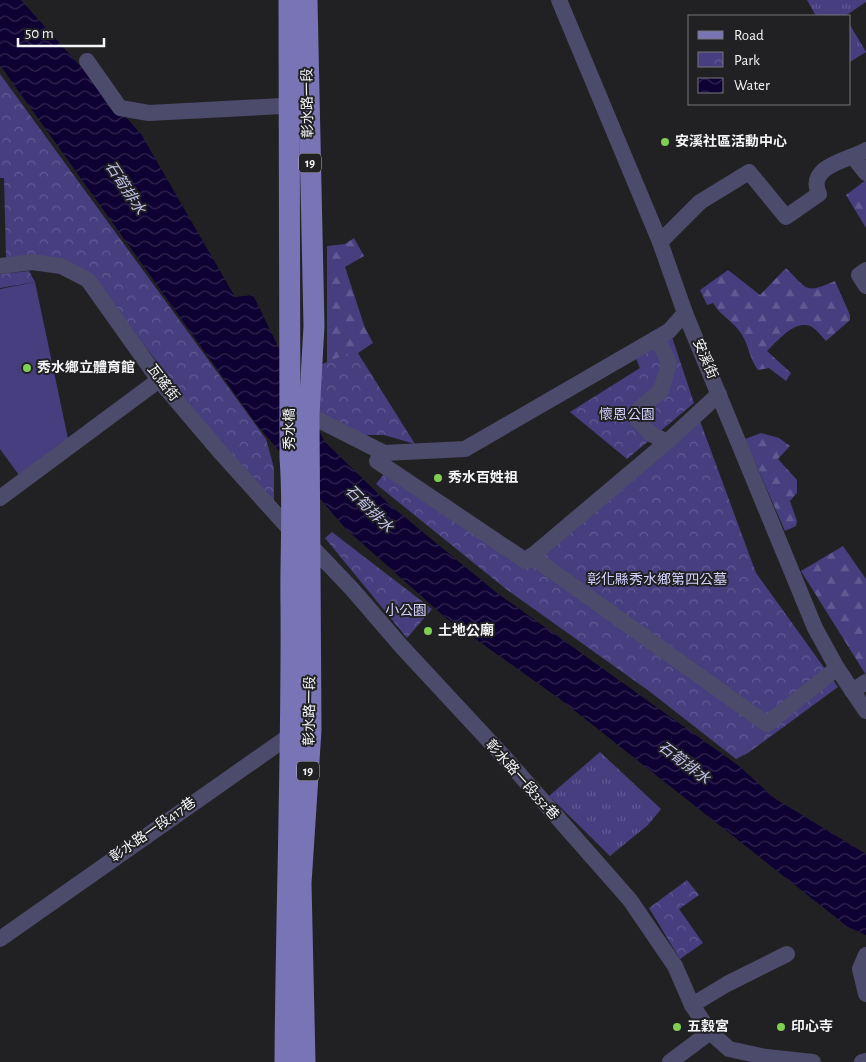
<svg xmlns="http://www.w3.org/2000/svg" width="866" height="1062" font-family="'Alegreya Sans','Noto Sans TC',sans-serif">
<defs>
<pattern id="grass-tufts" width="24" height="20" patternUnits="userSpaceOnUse" patternTransform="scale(1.25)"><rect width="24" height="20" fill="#463e7f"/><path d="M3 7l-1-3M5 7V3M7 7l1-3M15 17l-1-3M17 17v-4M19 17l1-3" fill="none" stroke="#615a92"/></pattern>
<pattern id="forest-firs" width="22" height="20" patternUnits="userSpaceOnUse" patternTransform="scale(1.25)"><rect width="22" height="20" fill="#463e7f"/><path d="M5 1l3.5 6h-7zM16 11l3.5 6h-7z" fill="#615a92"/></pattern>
<pattern id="park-crowns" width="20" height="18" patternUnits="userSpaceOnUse" patternTransform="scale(1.25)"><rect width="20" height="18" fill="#463e7f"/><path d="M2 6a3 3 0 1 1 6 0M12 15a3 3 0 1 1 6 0" fill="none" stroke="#615a92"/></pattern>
<pattern id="water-waves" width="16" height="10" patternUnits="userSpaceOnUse" patternTransform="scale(1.25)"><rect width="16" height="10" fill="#0e0032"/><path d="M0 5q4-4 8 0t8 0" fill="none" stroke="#322650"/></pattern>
</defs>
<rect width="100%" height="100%" fill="#212124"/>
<g fill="url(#grass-tufts)">
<path d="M807,0H866V2L845,16H816Z"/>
<path d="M850,25L866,52L850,62Z"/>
<path d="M600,752L661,809L648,825L610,856L549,796Z"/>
</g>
<g fill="url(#forest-firs)">
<path d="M866,180V228L846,195Z"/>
<path d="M354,238L364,256L345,267L365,328L373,343L358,353L327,364V246L345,244Z"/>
<path d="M786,268C808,290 805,294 835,281L850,315V320L826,341C822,337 817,330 812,327C795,318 777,342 767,351L791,373L786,381L769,368L758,370C750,360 749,346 742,335C734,321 721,317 713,303L707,305L700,290L728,270L760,295Z"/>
<path d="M761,433L779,438L790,446L778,459L797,480V493L790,501L797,521L796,526L785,531L745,439Z"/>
<path d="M843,546L866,579V675L801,571Z"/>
</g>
<g fill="url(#park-crowns)">
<path d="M0,74L266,439L274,468V517L95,280L6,258L4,178H0Z"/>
<path d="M29,271L35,282L0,288V274Z"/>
<path d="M671,334L694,403L627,459L570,412L640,368L634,354Z"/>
<path d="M356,350L415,444L384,435H364L313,412V368Z"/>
<path d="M700,421L756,573L838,687L748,753L736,759L649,691L506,589L376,484L384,474L526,566Z"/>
<path d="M332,532L432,609L407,638L325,538Z"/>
<path d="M687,880L699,895L679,909L703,943L680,959L649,908Z"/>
</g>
<path fill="#463e7f" d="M35,282L70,448L24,482L0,449V289Z"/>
<path fill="url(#water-waves)" d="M0,0H21L141,134L235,297L253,295L324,441L391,506L497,593L739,766L774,798L866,854V935L848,927L560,699L446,618L346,529L257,425L0,65Z"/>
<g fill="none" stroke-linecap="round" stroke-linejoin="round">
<g stroke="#4d4b6b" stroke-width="16">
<path d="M559,0L660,242L685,313L815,628L837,668L866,711"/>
<path d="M87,61L120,108L149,113L301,105"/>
<path d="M854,158L866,173"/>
<path d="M660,242L700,202L749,172L786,217L819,194C806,165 850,160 866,150"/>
<path d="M0,266L32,262L61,266L88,280L159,380L221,453L293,533L310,545L352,589L402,647L506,759L630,900L675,966L692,1005L710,1032L729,1049L766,1057L813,1062"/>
<path d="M866,270L859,275L866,286"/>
<path d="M657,338L669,363L661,391L640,408L635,417L651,434L667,442"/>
<path d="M309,415L384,453L465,449L669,331L685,313"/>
<path d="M384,453L377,461L526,561L667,442L719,394"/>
<path d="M0,498L159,380"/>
<path d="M531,556L767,724L837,668"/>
<path d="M852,691L866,682"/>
<path d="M0,939L292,734L298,733"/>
<path d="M866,955L860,969L866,994"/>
<path d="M692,1005L727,984L787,954"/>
<path d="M670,1062L710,1032"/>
<path d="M862,1062L866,1061"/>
</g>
<g stroke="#7874b5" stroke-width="21">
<path d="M285,1062C286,910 292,758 291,605C290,556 294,508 290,458L289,0"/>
<path d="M305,1062L301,883L311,730L309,415L314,326L307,0"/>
</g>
</g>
<g fill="#7fd052" stroke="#212124" stroke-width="2">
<circle cx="665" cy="142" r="5"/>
<circle cx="27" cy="368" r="5"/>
<circle cx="438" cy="478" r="5"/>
<circle cx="428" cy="631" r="5"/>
<circle cx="677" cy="1027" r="5"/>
<circle cx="781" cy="1027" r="5"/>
</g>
<g text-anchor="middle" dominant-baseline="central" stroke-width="4" stroke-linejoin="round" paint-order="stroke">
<g fill="#212124" stroke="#b5b5b8" stroke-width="1">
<rect x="299" y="153.5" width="22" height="19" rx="4"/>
<rect x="297" y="761.5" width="22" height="19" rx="4"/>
</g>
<g font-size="12" font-weight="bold" fill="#f4f5f7">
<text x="310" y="163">19</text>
<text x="308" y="771">19</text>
</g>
<g font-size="14" fill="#f4f5f7" stroke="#212124">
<text transform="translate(308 103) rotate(-91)">彰水路一段</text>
<text transform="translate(705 359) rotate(67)">安溪街</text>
<text transform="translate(163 383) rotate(52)">瓦磘街</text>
<text transform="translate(290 429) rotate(-90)">秀水橋</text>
<text transform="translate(310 711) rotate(-89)">彰水路一段</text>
<text transform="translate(522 780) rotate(48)">彰水路一段352巷</text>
<text transform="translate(153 830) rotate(-35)">彰水路一段417巷</text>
</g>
<g font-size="14" font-weight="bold" fill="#f4f5f7" stroke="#212124" text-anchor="start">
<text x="675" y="142">安溪社區活動中心</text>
<text x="37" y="368">秀水鄉立體育館</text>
<text x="448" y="478">秀水百姓祖</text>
<text x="438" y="631">土地公廟</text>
<text x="687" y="1027">五穀宮</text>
<text x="791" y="1027">印心寺</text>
</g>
<g font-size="14" fill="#d3d2fd" stroke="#212124">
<text x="627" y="415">懷恩公園</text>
<text x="657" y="580">彰化縣秀水鄉第四公墓</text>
<text x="406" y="611">小公園</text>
</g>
<g font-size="15" font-style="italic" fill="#c4c3ed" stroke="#212124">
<text transform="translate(125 188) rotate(57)">石筍排水</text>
<text transform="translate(369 509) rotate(45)">石筍排水</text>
<text transform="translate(684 763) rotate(37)">石筍排水</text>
</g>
</g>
<rect x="688" y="15" width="162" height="90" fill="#212124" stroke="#757678"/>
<rect x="698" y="31" width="25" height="8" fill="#7874b5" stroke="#757678"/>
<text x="734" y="40" font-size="15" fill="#f4f5f7">Road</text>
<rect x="698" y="52" width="25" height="15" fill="url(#park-crowns)" stroke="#757678"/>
<text x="734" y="65" font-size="15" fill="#f4f5f7">Park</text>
<rect x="698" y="78" width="25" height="15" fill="url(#water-waves)" stroke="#757678"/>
<text x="734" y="90" font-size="15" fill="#f4f5f7">Water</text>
<path d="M18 38v8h86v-8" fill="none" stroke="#f4f5f7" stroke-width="2.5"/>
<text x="25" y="38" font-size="15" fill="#f4f5f7" stroke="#212124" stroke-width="4" paint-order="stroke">50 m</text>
</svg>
